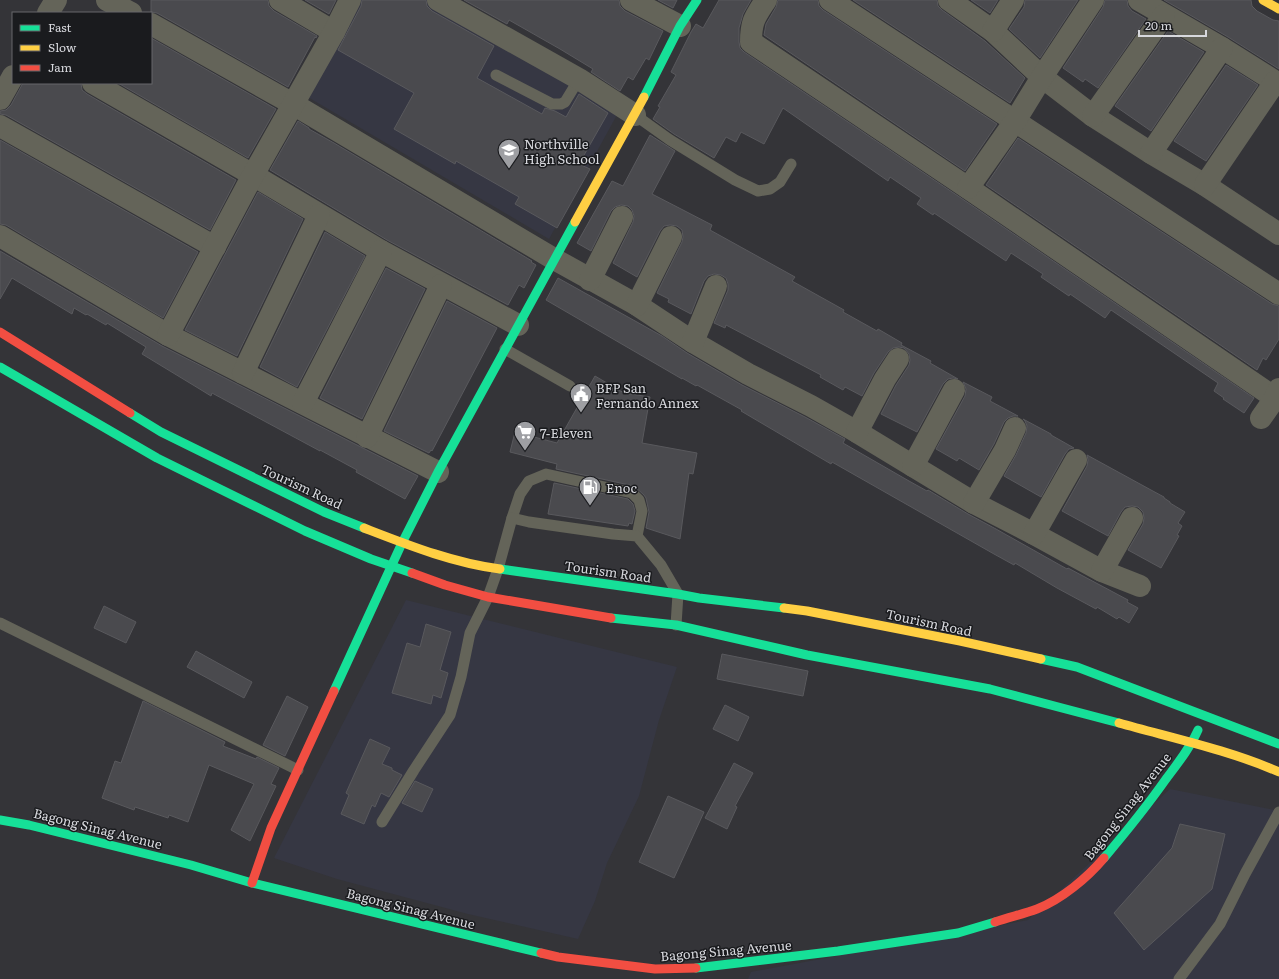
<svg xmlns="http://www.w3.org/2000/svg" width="1279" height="979" font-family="Literata,serif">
<rect width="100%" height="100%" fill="#343438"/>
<g fill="#363743">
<path d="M360,0H445L624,102L549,239L306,96Z"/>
<path d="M406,600L677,667L659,720L639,796L607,863L595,901L578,939L468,914L337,879L274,858Z"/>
<path d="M1170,789L1279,811V979H748L751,972L1028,920Z"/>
</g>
<g fill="#4a4a4e" stroke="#59595d">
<path d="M151,0H268L269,6L274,11L317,36L316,38L315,37L288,87L157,13L151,12Z"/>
<path d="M305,0H336L329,14Z"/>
<path d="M362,0H426L427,6L432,11L494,46L477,78L542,114L545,108L555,111L566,117L579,94L608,113L579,164L590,169L557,228L515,204L519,197L456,161L455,164L394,129L414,93L338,50L361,6Z"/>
<path d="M464,0H619L620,6L625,11L663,31L649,60L646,58L633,80L628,77L620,91L591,72L593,69L560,49L509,20L507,24Z"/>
<path d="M658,0H677L673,8Z"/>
<path d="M719,0H751L743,14L739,28V42L740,48L744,52L961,198L1254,398L1244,413L1223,399L1224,398L1214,391L1218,383L1111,310L1105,318L1070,294L1069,296L1041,277L1043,274L1011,253L1006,261L934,213L933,215L917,204L921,198L890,177L888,181L783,108L764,144L741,132L736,142L726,137L714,158L674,134L653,119L660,107L658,106L676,75L671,72L691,32L696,24L703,28Z"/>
<path d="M778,0H818L819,6L823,10L997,124L965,171L764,35L766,24L776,7Z"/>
<path d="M853,0H937L938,6L942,10L985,41L1025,78L1010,103Z"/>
<path d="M971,0H998L990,13Z"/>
<path d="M1025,0H1078L1040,58L1009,29L1024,7Z"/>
<path d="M1105,0H1127L1128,6L1132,11L1146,19L1098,88L1085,79L1083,82L1063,68L1103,7Z"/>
<path d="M1164,0H1251L1252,6L1257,11L1273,20L1279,21V69L1228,37Z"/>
<path d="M1168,31L1204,52L1151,131L1115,106Z"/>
<path d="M151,38L276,109L248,158L118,83H151Z"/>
<path d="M1226,65L1258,85L1206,161L1174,141Z"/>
<path d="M23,83H81L82,90L87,94L236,180L210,230L6,115L0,114V111L6,110L11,105Z"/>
<path d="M298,121L309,128V129L334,143L532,261L531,262L536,265L524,288L519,285L508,305L387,240L270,170Z"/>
<path d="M650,135L675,151L652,194L712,225L710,230L795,277L792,281L844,310L843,312L877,331L878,329L902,343L901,345L931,361L930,363L958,379L953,378L948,379L943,384L917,432L881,414L896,385L909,365L910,360L909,354L904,348L899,347L893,348L888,352L874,373L862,396L845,387L843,390L820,377L821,375L726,325L725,328L714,323L728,290V284L726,278L721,275L714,274L708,276L704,281L691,314L668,302L669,299L657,293L682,242L683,237L682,230L677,226L670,225L664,226L660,231L637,277L613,263L633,222L634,216L632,210L628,206L621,205L615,207L611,211L591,251L577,243L612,181L623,186Z"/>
<path d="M1018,138L1272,304L1279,306V339L1266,360L1263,358L1257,370L986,185Z"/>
<path d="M0,140L198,252L163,318L6,225L0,224Z"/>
<path d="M258,192L303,219L237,356L185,330Z"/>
<path d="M325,232L365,256L297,387L260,367Z"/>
<path d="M0,251L162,346L418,476L405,499L356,472L357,470L320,450V451L212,393L211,396L198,388L142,354L146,347L107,323L106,325L87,314L86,315L74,308L72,314L12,278L0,299Z"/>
<path d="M386,268L425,289L362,419L320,398Z"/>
<path d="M558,278L662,336L687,353L742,385L805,417L845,439L843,443L909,481L927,491L928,490L968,514L996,529L1067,569L1068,568L1128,600L1127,602L1138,608L1129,623L1119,617L1117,619L1097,607L1096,609L1057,588L1015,563L1014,565L994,554L832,462L831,464L741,411L742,410L697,385L696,386L682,378V379L546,300Z"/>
<path d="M447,301L497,328L432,451L431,450L429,453L384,431Z"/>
<path d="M595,376L624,393L650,397L642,443L697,453L693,474L689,473L680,539L646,528L649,512L646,498L644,495L634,486L556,469L557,464L510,452L515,432L557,443Z"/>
<path d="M963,382L992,397L990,401L1018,416H1013L1008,418L1004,422L994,444L979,470L959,458L957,461L936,449L965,396L966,389Z"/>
<path d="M1023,419L1051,434V435L1074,448L1069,449L1065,454L1041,497L1004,476L1016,455L1026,433L1027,426L1025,421Z"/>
<path d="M1087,455L1151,490L1164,497V498L1170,502V503L1185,512L1178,523L1182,526L1177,535L1179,536L1161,568L1128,550L1143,524L1144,518L1143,512L1138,507L1132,506L1125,507L1121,512L1108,536L1062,511L1087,466L1088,460Z"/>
<path d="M554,483L628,499L633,504L635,511L632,524L629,523L628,526L548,514Z"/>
<path d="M104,606L136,622L126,643L94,628Z"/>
<path d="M426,624L451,632L440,670L448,673L441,698L433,695L431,704L392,693L407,643L420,647Z"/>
<path d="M196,651L252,682L244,698L187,667Z"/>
<path d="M722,654L808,671L803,696L717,679Z"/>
<path d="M287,696L308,707L285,756L263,745Z"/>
<path d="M143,701L225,742L223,746L256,759L257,757L279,768L271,784L276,786L250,841L231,830L254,784L209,765L188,822L169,815L168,818L135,807L134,810L102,798L115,761L121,763Z"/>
<path d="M725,705L749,717L738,741L713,729Z"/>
<path d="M370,739L390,748L382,764L392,768V770L402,775L389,797L381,793L375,807L372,805L364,824L341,814L349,795L346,793Z"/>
<path d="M734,763L753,773L735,806L737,807L727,829L705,818Z"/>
<path d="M415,781L433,789L422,812L402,803Z"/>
<path d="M668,796L704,812L674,878L639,862Z"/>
<path d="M1180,824L1225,834L1212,889L1144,950L1114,913L1172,848Z"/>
</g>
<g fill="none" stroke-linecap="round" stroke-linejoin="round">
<g stroke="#646459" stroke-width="11">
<path d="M496,75L552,104H561L565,102L579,79"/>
<path d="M635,115L670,140L735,180L758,191L770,189L780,182L791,164"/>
<path d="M505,349L570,386"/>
<path d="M512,518L520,494L529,481L546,474L632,493L639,500L642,511L637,536"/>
<path d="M0,623L298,770"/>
<path d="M382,822L414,770L450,715L461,677L470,633L488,597L498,569L512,518L529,522L613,534L637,536L661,565L678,594L676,625"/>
<path d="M1179,979L1220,924L1245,874L1279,812"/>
</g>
<g stroke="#646459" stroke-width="22">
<path d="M107,0L131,13"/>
<path d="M280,0L334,32"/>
<path d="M438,0L579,79L635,115"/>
<path d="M631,0L680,26"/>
<path d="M766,0C755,17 751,21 751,42L968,188L1275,398"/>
<path d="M830,0L1279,294"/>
<path d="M949,0L993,31L1042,77L1093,116L1151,153L1205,185L1279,234"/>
<path d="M1139,0L1222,48L1279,84"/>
<path d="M48,13L56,0"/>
<path d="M151,24L293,104L554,259L637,305L693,342L748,374L811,406L857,432L974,503L1034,534L1102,571L1140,586"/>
<path d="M993,31L1013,0"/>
<path d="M93,83L253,175L381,251L518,325"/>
<path d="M0,99L13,76"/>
<path d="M1093,116L1164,15"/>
<path d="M0,126L215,247"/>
<path d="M1151,153L1222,48"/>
<path d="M1205,185L1275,82"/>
<path d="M968,188L1015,121L1042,77L1093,0"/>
<path d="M0,236L168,335L438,472"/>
<path d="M590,280L622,217"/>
<path d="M637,305L671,237"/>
<path d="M168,335L253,175L334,32L350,0"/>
<path d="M693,342L716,286"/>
<path d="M243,373L319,215"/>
<path d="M303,403L381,251"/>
<path d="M1261,418L1275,398L1279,389"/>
<path d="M857,432L885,379L898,359"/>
<path d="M367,437L441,285"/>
<path d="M913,466L954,390"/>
<path d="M974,503L1005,450L1015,428"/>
<path d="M1034,534L1076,460"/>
<path d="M1102,571L1132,518"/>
</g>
<g stroke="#16e098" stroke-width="9">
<path d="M644,97L680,26L697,0"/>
<path d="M0,367L157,458L305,531L371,559L412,573"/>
<path d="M130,413L161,432L324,512L364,528"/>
<path d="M500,569L678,594L699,598L784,608"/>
<path d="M611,618L676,625L807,655L990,689L1119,723"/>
<path d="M1041,659L1077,667L1279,744"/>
<path d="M334,691L402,543L438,472L575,222"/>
<path d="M0,820L29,825L191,865L252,883L541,953"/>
<path d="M1104,858C1126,832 1147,806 1166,779C1178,763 1190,748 1198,730"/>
<path d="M696,968L838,951L958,933L995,922"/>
</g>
<g stroke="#ffcf43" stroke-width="9">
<path d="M1263,0L1279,9"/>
<path d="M575,222L644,97"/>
<path d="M364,528C408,545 453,563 500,569"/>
<path d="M784,608L807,611L960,641L1041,659"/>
<path d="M1119,723C1172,738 1229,750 1279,772"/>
</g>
<g stroke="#f24e42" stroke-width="9">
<path d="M0,332L130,413"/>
<path d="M412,573L445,585L488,597L611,618"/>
<path d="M252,883L271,828L334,691"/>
<path d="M995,922C1009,917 1024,914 1037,909C1062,899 1087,878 1104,858"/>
<path d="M541,953L558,957L655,969L696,968"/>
</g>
</g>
<defs>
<g id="school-pin" transform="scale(1.15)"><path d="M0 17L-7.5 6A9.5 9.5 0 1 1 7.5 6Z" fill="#9e9fa3" stroke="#1a1b1e"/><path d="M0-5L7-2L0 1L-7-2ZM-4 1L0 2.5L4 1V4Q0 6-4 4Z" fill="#fff"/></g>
<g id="civic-pin" transform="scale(1.15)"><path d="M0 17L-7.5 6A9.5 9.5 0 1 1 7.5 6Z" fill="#9e9fa3" stroke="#1a1b1e"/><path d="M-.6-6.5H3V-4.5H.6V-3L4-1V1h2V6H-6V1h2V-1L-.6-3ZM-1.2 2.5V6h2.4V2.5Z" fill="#fff"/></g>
<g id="supermarket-pin" transform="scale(1.15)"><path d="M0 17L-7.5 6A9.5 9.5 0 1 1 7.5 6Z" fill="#9e9fa3" stroke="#1a1b1e"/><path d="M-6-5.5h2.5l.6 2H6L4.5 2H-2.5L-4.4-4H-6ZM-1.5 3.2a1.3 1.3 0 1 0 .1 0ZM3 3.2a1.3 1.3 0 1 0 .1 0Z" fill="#fff"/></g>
<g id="fuel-pin" transform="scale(1.15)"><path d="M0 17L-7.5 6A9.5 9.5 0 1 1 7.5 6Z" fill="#9e9fa3" stroke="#1a1b1e"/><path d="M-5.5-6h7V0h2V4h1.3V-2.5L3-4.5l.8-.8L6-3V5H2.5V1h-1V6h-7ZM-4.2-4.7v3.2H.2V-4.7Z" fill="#fff"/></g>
</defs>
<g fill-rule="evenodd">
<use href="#school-pin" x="509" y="150"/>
<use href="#civic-pin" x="581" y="394"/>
<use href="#supermarket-pin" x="525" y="432"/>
<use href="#fuel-pin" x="590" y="487"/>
</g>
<g text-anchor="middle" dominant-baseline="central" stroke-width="3" stroke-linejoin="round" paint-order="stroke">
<g font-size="13" fill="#d7d8dd" stroke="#1a1b1e" text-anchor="start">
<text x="524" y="143">Northville<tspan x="524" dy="15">High School</tspan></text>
<text x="596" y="387">BFP San<tspan x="596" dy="15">Fernando Annex</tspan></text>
<text x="540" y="432">7-Eleven</text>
<text x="606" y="487">Enoc</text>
</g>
<g font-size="13" fill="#d7d8dd" stroke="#1a1b1e">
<text transform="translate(302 486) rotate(25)">Tourism Road</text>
<text transform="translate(608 571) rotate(8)">Tourism Road</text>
<text transform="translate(929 622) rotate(12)">Tourism Road</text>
<text transform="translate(1127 806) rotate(-52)">Bagong Sinag Avenue</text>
<text transform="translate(98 828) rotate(14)">Bagong Sinag Avenue</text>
<text transform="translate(411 908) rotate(14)">Bagong Sinag Avenue</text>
<text transform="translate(726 950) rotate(-5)">Bagong Sinag Avenue</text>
</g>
</g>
<rect x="12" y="12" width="140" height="72" fill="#1a1b1e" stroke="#66676a"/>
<rect x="20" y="25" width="20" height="6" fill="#16e098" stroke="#66676a"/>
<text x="48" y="32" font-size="12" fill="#d7d8dd">Fast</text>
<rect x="20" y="45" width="20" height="6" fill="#ffcf43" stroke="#66676a"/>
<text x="48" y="52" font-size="12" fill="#d7d8dd">Slow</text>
<rect x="20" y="65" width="20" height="6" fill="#f24e42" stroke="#66676a"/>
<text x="48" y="72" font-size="12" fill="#d7d8dd">Jam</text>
<path d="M1139 30v6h67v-6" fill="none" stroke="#d7d8dd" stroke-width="2"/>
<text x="1145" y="30" font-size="12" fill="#d7d8dd" stroke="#1a1b1e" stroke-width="3" paint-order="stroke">20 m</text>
</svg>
